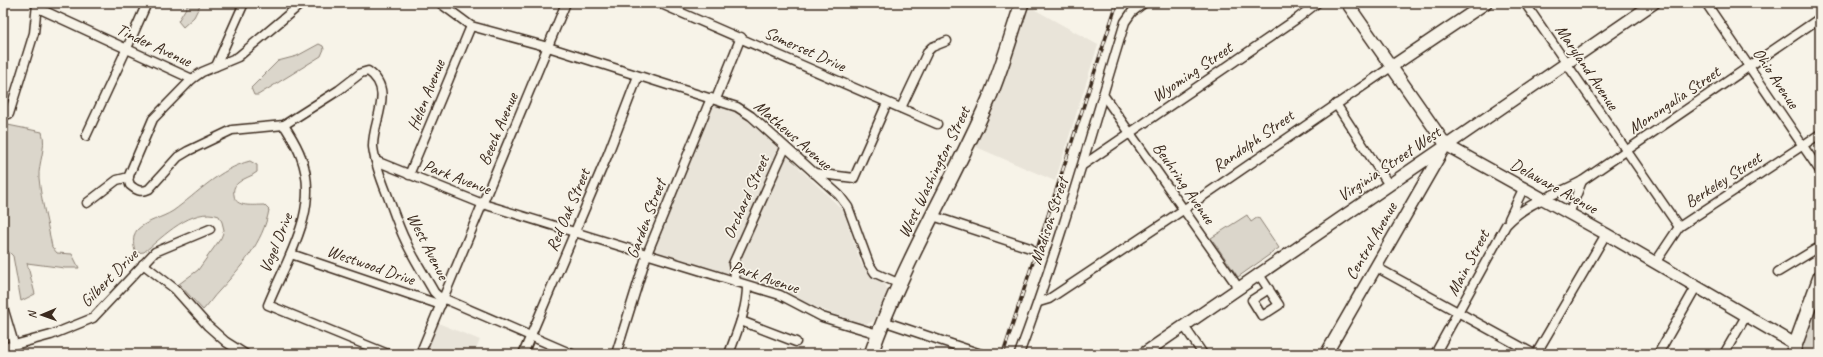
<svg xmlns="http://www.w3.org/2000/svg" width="1823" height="357" font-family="Caveat,sans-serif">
<rect width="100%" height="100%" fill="#f7f3e8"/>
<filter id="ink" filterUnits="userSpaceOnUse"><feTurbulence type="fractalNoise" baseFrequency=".025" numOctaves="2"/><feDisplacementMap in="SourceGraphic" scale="8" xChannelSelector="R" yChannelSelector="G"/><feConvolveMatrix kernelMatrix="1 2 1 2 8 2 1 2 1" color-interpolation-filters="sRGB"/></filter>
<g filter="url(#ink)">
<g fill="#e9e4d9">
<path d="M1023,3L1098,45L1055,181L967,143Z"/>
<path d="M714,102L738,113L771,141L843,210L861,263L873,279L881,280L886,286L888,292L877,318L872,322L865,324L855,323L767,287L652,252Z"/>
<path d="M438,323L480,340L474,354H425Z"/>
</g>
<g fill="#dbd6cb" stroke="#8b8074">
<path d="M189,3H201L194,17L183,27L178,21Z"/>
<path d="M319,44L323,46L324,49L321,56L258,95H254L251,88L278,61L297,56Z"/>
<path d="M3,124L42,132C47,147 38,163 39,178C41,201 48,224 52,247L57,253L72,254L79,268H65L27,263L35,294L21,301L13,256L3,246Z"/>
<path d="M250,161L257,165V172C251,177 243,178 238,183C234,186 233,190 234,195C235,208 254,205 264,205L269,210C263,243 241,267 219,291C213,297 209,304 203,310L179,284L198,270L221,238L224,230L222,222L219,216C192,206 163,237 144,252L136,253C133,247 132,236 137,230C146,221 162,218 173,211C198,193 219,169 250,161Z"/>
<path d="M1247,215L1251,222L1258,217L1279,248L1238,277L1211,238Z"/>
<path d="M1820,277V354H1792Z"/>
</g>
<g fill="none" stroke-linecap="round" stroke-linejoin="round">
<g stroke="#3b2a1e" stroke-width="11">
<g id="street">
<path d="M302,3L238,57L202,72L192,79L153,119L130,173L128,179L130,185C136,190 141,193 149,189L178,157L188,151L232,130L284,125L339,90L361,73L368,71C396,90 372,121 373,147C375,163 381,179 387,194C393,210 398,226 406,242C414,259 425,276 434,292L438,296L572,354"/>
<path d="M440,3L471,26L548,47L737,107L751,116L839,195L848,207L869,264L875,273L900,284"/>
<path d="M659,3L937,124"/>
<path d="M1525,3L1679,227"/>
<path d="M1706,3L1820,171"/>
<path d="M38,8L192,79"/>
<path d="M216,66L244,3"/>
<path d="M1104,96L1238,287"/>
<path d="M716,99L741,37"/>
<path d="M1336,104L1389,185"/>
<path d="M901,108L928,51L932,47L947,41"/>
<path d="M9,114L34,33L37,4"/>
<path d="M284,125C290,135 297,145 301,157C321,209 287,258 268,305L388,354"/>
<path d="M86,136L127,48L147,3"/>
<path d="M376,161L483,204L780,295L822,317L878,334"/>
<path d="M1083,165L1298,18L1317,3"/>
<path d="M814,173L854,178L887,103"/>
<path d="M409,175L471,26"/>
<path d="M87,203L117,180L129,177"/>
<path d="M1569,214L1582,181"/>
<path d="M933,216L1030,248"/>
<path d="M1509,219L1523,189"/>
<path d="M291,254L441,305"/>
<path d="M1655,263L1679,227L1820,134"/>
<path d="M143,264L175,289L208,326L226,342L245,354"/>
<path d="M1376,267L1534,354"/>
<path d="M1778,272L1816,249H1820"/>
<path d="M1258,273L1279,305L1262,316L1252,300L1269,289"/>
<path d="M736,282L733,264L785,148"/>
<path d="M1039,302L1049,299L1183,210L1391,67"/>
<path d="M3,307L14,344"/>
<path d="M741,321L796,342"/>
<path d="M883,321L981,354"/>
<path d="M1184,326L1203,354"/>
<path d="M3,348L51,335L93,318L155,252L210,229"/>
<path d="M420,354L566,3"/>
<path d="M523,354L608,154L638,76"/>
<path d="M616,354L647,254L711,98"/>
<path d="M729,354C737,331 747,310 747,286"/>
<path d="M1019,354C1060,245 1091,133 1125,22L1132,12L1144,3"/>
<path d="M1435,354L1506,225C1528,201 1554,196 1582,181L1820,18"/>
<path d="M1536,354L1606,234"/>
<path d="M1658,354L1696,287"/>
<path d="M1724,354L1746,316"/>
</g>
</g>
<g stroke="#3b2a1e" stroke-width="14">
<g id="secondary">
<path d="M1347,3L1446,145L1606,234L1795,344"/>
<path d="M1391,67L1486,3"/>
<path d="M1143,354L1654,3"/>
<path d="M1326,354L1444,148"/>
</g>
</g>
<g stroke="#3b2a1e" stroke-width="16">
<g id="primary">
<path d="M871,354C901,267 951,185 988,101C1002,69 1011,35 1022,3"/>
<path d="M1792,354L1820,277"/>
</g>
</g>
<use href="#street" stroke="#f7f3e8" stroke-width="8"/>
<use href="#secondary" stroke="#f7f3e8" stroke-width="11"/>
<use href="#primary" stroke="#f7f3e8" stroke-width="13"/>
<g stroke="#3b2a1e" stroke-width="3.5">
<path id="rail" d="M1003,354L1117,3"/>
</g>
<use href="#rail" stroke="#f7f3e8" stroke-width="2" stroke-dasharray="6" stroke-linecap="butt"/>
</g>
</g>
<g text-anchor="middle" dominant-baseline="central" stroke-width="3.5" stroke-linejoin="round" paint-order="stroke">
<g font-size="17" fill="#3b2a1e" stroke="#f7f3e8">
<text transform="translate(154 45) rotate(25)">Tinder Avenue</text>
<text transform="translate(805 49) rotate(24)">Somerset Drive</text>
<text transform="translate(1587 67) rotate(56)">Maryland Avenue</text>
<text transform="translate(1192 72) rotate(-34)">Wyoming Street</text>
<text transform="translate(1776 78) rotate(56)">Ohio Avenue</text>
<text transform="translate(426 95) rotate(-68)">Helen Avenue</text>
<text transform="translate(1674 100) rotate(-34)">Monongalia Street</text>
<text transform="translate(498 129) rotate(-67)">Beech Avenue</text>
<text transform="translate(793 135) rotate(41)">Mathews Avenue</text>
<text transform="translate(1253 141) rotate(-35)">Randolph Street</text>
<text transform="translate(1389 164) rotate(-34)">Virginia Street West</text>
<text transform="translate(934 172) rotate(-64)">West Washington Street</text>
<text transform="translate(457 177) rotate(21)">Park Avenue</text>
<text transform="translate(1723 180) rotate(-33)">Berkeley Street</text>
<text transform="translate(1184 183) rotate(55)">Beuhring Avenue</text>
<text transform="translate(1554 186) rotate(29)">Delaware Avenue</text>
<text transform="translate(746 197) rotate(-66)">Orchard Street</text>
<text transform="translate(568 210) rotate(-67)">Red Oak Street</text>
<text transform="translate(646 219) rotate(-69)">Garden Street</text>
<text transform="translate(1049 221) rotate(-72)">Madison Street</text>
<text transform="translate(1371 241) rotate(-60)">Central Avenue</text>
<text transform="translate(276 243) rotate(-68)">Vogel Drive</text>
<text transform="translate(428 246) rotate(63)">West Avenue</text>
<text transform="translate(1468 263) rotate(-62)">Main Street</text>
<text transform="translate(371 265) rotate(19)">Westwood Drive</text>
<text transform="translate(765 277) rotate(19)">Park Avenue</text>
<text transform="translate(109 278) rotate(-45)">Gilbert Drive</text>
</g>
</g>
<rect width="1823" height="357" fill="none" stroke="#f7f3e8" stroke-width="16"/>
<rect x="8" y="8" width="1807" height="341" fill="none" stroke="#3b2a1e" stroke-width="1.5" filter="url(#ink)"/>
<g transform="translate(42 315) rotate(268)" stroke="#f7f3e8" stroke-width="3" paint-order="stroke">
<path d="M0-3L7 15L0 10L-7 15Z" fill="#3b2a1e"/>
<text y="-6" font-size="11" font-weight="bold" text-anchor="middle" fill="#3b2a1e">N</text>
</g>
</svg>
